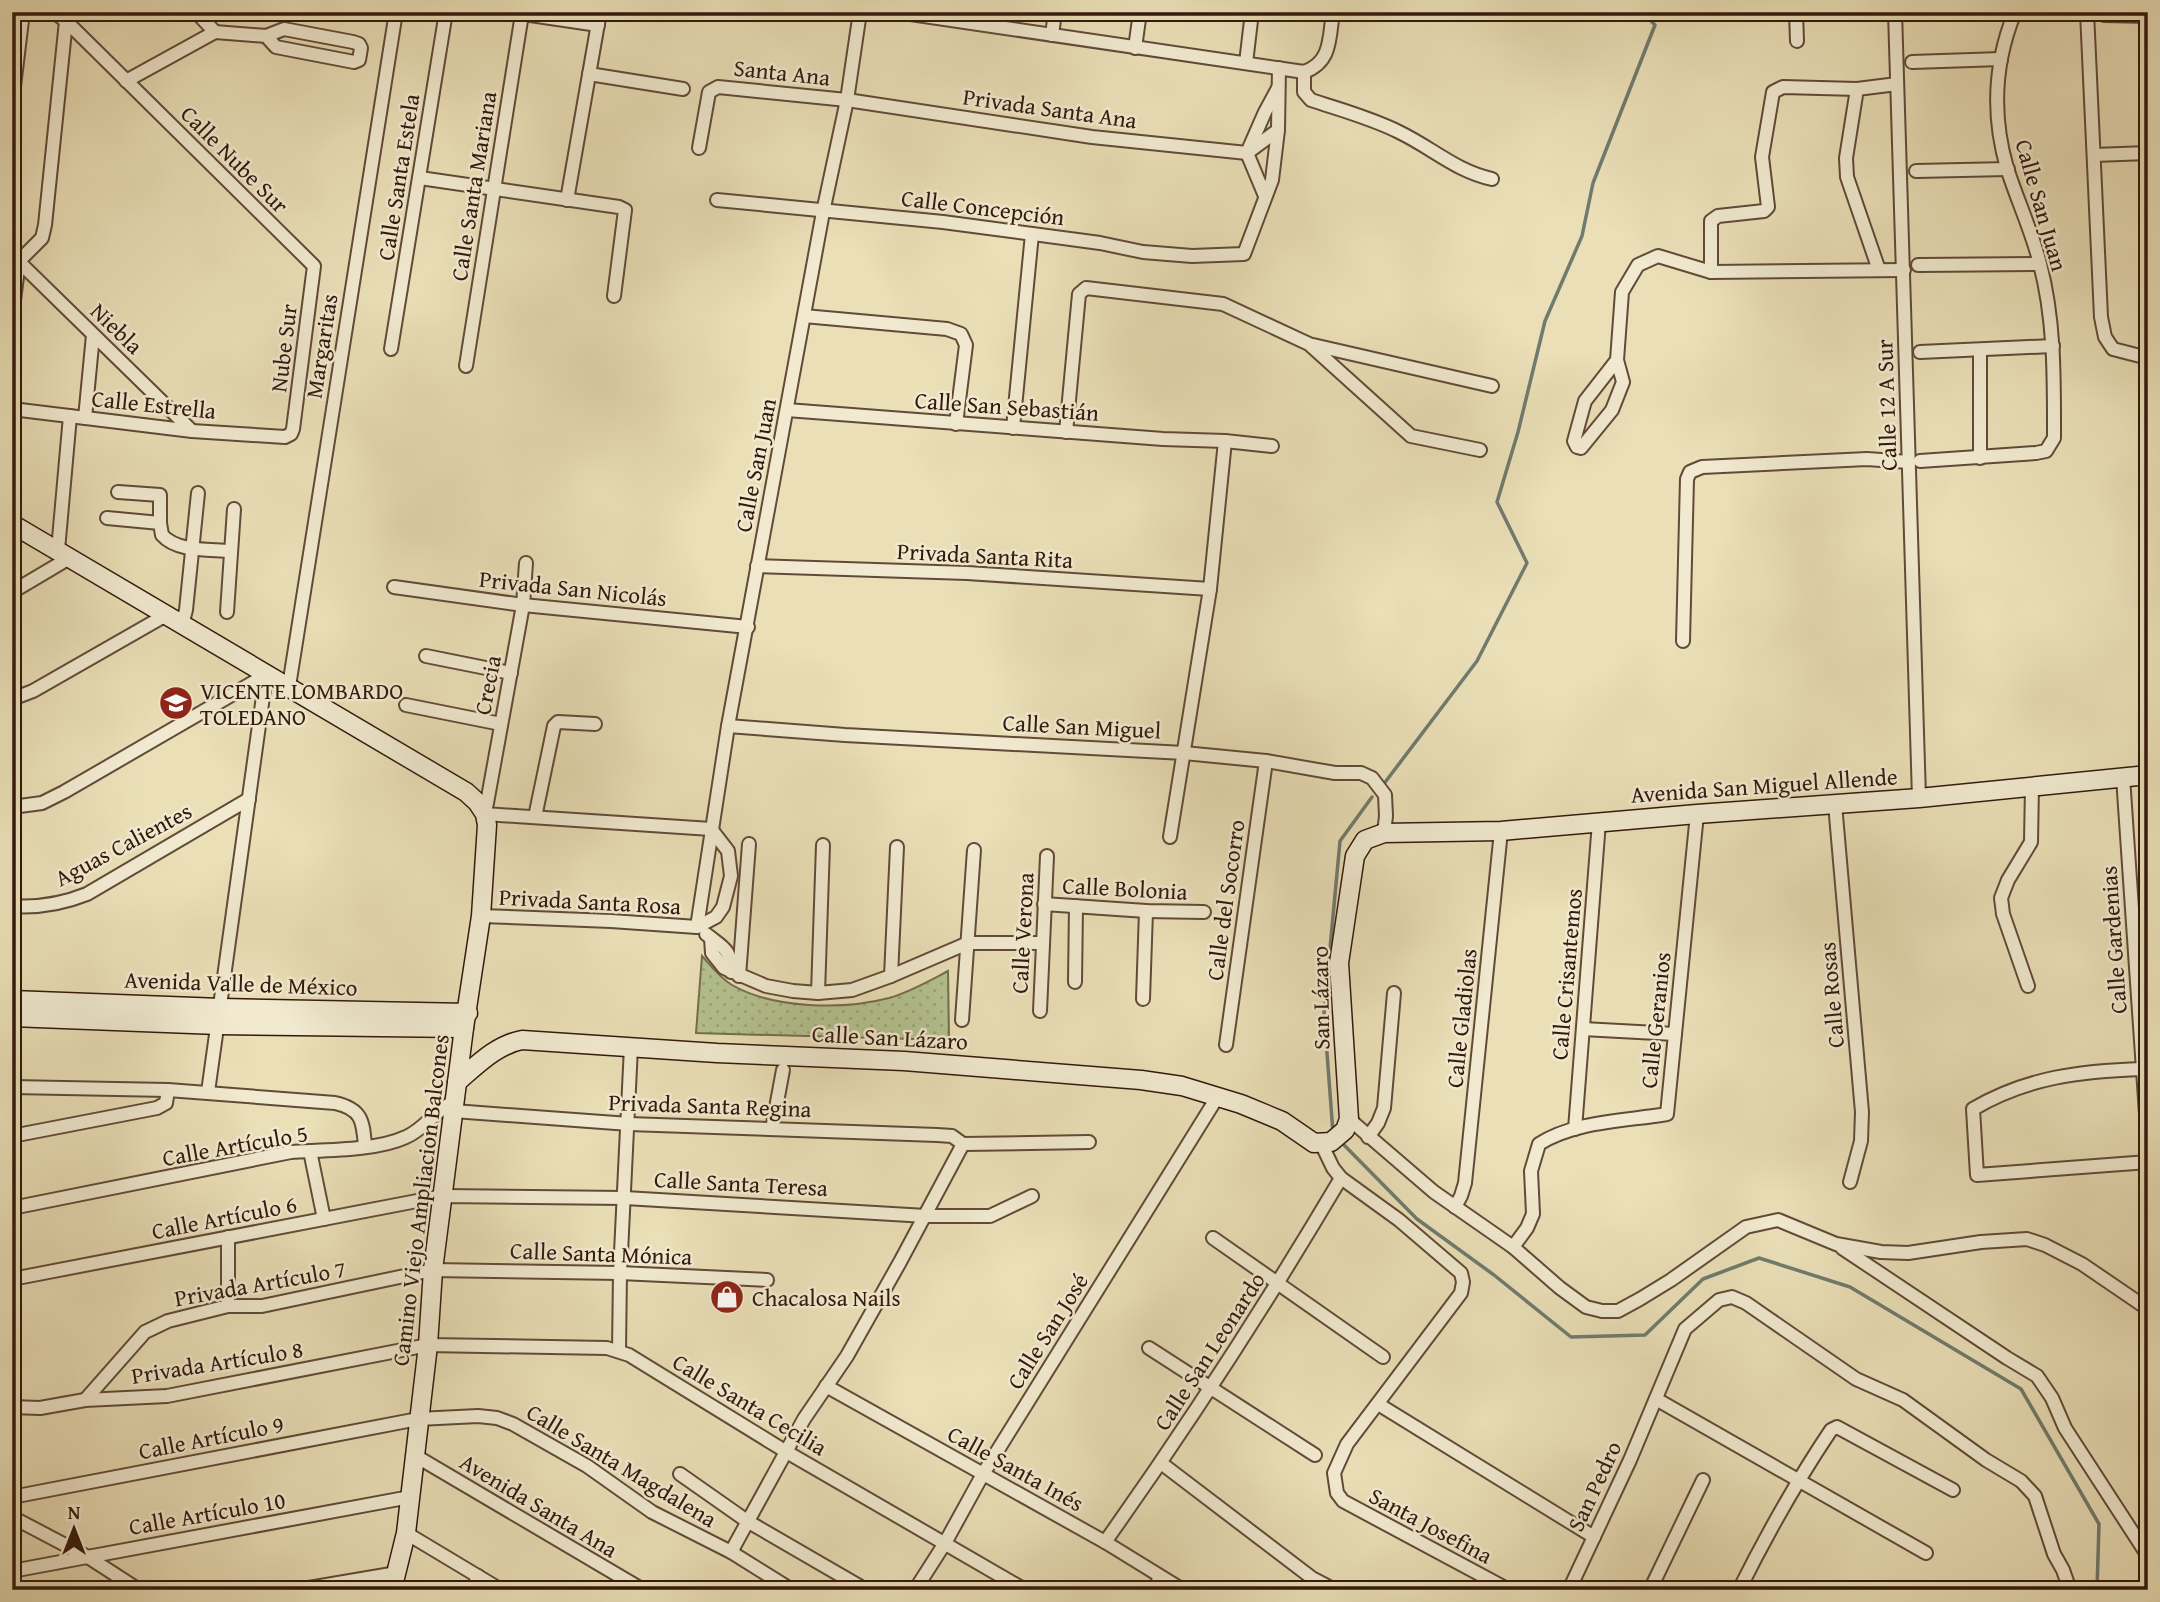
<svg xmlns="http://www.w3.org/2000/svg" width="2160" height="1602" font-family="'Gentium Book Plus',serif">
<defs>
<pattern id="grass-dots" width="8" height="8" patternUnits="userSpaceOnUse" patternTransform="scale(1.75)"><rect width="8" height="8" fill="#b4c290"/><path d="M2 2h.1M6 6h.1" fill="none" stroke="#9ba67b" stroke-width="1.8" stroke-linecap="round"/></pattern>
</defs>
<rect width="100%" height="100%" fill="#eadfb7"/>
<filter id="stains"><feTurbulence type="fractalNoise" baseFrequency=".00286" numOctaves="4"/><feColorMatrix values="0 0 0 0 .2 0 0 0 0 .09 0 0 0 0 .02 0 0 0 .5 -.17"/></filter>
<radialGradient id="worn" r=".72"><stop offset=".6" stop-color="#630" stop-opacity="0"/><stop offset="1" stop-color="#630" stop-opacity=".3"/></radialGradient>
<path fill="url(#grass-dots)" stroke="#746e4e" stroke-width="2" d="M702,956C711,966 720,978 732,985C774,1009 843,1010 889,998C910,992 929,981 948,971L949,1040L696,1033Z"/>
<g fill="none" stroke-linecap="round" stroke-linejoin="round">
<g stroke="#707b6f" stroke-width="3.5">
<path d="M1383,785L1477,661L1527,563L1497,502L1518,432L1545,321L1582,236L1593,183L1655,25L1642,12"/>
<path d="M1333,1133L1324,1013L1340,841L1372,797"/>
<path d="M1344,1145L1417,1219L1494,1275L1571,1337L1645,1335L1703,1279L1759,1258L1850,1287L2021,1389L2099,1524L2097,1590"/>
</g>
<g stroke="#614a38" stroke-width="16">
<g id="street">
<path d="M196,12L215,32"/>
<path d="M510,12L598,25"/>
<path d="M897,12L1304,72C1332,62 1329,38 1333,12"/>
<path d="M1796,12L1797,41"/>
<path d="M1895,12L1919,798"/>
<path d="M2087,12L2101,317L2105,337L2113,349L2148,358"/>
<path d="M2104,15L2148,16"/>
<path d="M215,32L266,36L284,29L353,42L359,44L361,48L359,60L354,62L276,47L266,36"/>
<path d="M1052,35L1055,12"/>
<path d="M1135,48L1140,12"/>
<path d="M1912,62L2001,59"/>
<path d="M1246,63L1252,12"/>
<path d="M1304,72V92L1311,100C1341,110 1371,118 1399,132C1434,149 1454,170 1492,179"/>
<path d="M589,74L683,89"/>
<path d="M126,81L215,32"/>
<path d="M12,103L23,12"/>
<path d="M699,148L709,92L718,87L847,100L1092,137L1247,153"/>
<path d="M1247,153L1278,130"/>
<path d="M2094,155L2148,153"/>
<path d="M1916,171L2008,169"/>
<path d="M420,178L619,207L625,210L614,296"/>
<path d="M1265,196L1247,153L1265,112L1278,88"/>
<path d="M567,200L600,12"/>
<path d="M717,200L943,222L1100,243L1143,252L1192,256L1244,254L1272,180L1278,130L1279,68"/>
<path d="M12,255L192,431"/>
<path d="M1918,265L2040,264"/>
<path d="M1879,270L1847,177L1846,158L1857,89L1897,84"/>
<path d="M1711,272L1904,270"/>
<path d="M12,316L19,261L42,238L45,225L66,21"/>
<path d="M804,316L947,329L961,334L966,345L956,424"/>
<path d="M1313,345L1492,386"/>
<path d="M391,349L446,12"/>
<path d="M1920,352L2053,346"/>
<path d="M1617,360L1623,382L1612,410L1581,448L1577,447L1574,441L1585,401L1617,360L1622,292L1638,265L1658,256L1711,272V221L1718,216L1764,211L1768,207L1762,157L1773,92L1783,87L1857,89"/>
<path d="M466,366L522,14"/>
<path d="M12,409L192,431L285,437L291,434L293,429L314,266L66,21L54,12"/>
<path d="M787,410L1163,439L1225,441L1272,446"/>
<path d="M85,418L93,335"/>
<path d="M1013,428L1032,234"/>
<path d="M1066,432L1079,294L1086,288L1223,304L1309,344L1411,436L1480,450"/>
<path d="M1980,458V350"/>
<path d="M1920,461L2036,453L2046,451L2054,438C2054,380 2055,321 2040,264C2032,231 2017,200 2007,168C1992,116 1994,63 2015,12"/>
<path d="M118,492L160,495V523"/>
<path d="M107,518L160,523L162,535C177,552 209,549 230,551"/>
<path d="M58,550L70,416"/>
<path d="M757,566L967,573L1210,589"/>
<path d="M394,587L523,605L748,627"/>
<path d="M12,592L71,557"/>
<path d="M227,612L234,509"/>
<path d="M182,625L186,610L198,493"/>
<path d="M1683,641L1687,479L1690,472L1702,467L1867,459L1909,462"/>
<path d="M426,656L511,673"/>
<path d="M289,686L396,12"/>
<path d="M12,699L33,691L166,615"/>
<path d="M406,705L501,724"/>
<path d="M728,726L845,735L1184,753L1266,761L1335,773H1361L1372,778L1385,795L1386,816L1384,833"/>
<path d="M2123,777L2148,1143"/>
<path d="M1835,804L1862,1112L1861,1141L1850,1182"/>
<path d="M12,807L42,803L64,792L266,675"/>
<path d="M535,817L554,726L558,722L595,724"/>
<path d="M1170,837L1210,589L1225,441"/>
<path d="M1044,904L1146,911L1204,912"/>
<path d="M12,906C39,908 62,904 87,894L249,799"/>
<path d="M481,916L611,921L697,927L716,917L723,907L731,876L728,851L711,829L485,814L523,605L526,563"/>
<path d="M697,927L728,726L823,212L847,100L860,12"/>
<path d="M706,934C722,947 732,949 731,972"/>
<path d="M711,938L712,953L724,968L766,986L793,991L818,993L852,990L891,976L968,943H1043"/>
<path d="M739,976L749,844"/>
<path d="M891,976L897,847"/>
<path d="M1075,982L1076,906"/>
<path d="M2028,986L2003,914L2001,898L2008,880L2031,842L2032,786"/>
<path d="M818,993L823,845"/>
<path d="M1143,999L1146,911"/>
<path d="M1040,1011L1047,856"/>
<path d="M962,1020L974,850"/>
<path d="M1583,1029L1675,1034"/>
<path d="M1226,1045L1266,761"/>
<path d="M2143,1069C2081,1071 2027,1077 1973,1109L1977,1175L2148,1162"/>
<path d="M12,1087L168,1090L335,1103C362,1109 363,1121 365,1146"/>
<path d="M208,1092L266,675"/>
<path d="M454,1111L629,1124L937,1135L952,1136L963,1144"/>
<path d="M1349,1119L1434,1192L1513,1247L1560,1288L1586,1307L1602,1311H1618L1640,1299L1671,1280L1746,1227L1778,1220L1836,1244L1881,1252L1908,1253L1981,1242L2027,1239L2045,1245L2082,1264L2148,1309"/>
<path d="M772,1129L783,1070"/>
<path d="M1575,1129L1599,822"/>
<path d="M12,1136L157,1108L166,1103L168,1090"/>
<path d="M1368,1137L1378,1123L1384,1108L1394,993"/>
<path d="M1321,1143L1333,1168L1341,1178L1399,1220L1461,1273L1463,1282L1461,1293L1347,1444L1334,1473L1337,1493L1343,1501L1509,1590"/>
<path d="M963,1144L1089,1142"/>
<path d="M310,1151L324,1219"/>
<path d="M1455,1207L1461,1196L1465,1183L1501,831"/>
<path d="M12,1208L291,1152C324,1150 376,1151 406,1137C425,1129 436,1109 455,1101"/>
<path d="M1213,1238L1383,1357"/>
<path d="M1513,1247L1527,1228L1533,1214L1531,1171L1539,1144C1575,1121 1626,1121 1667,1114L1697,814"/>
<path d="M1842,1248L2007,1358L2037,1376L2052,1398L2065,1428L2148,1556"/>
<path d="M12,1279L443,1196L625,1198L926,1216H990L1032,1196"/>
<path d="M228,1306V1237"/>
<path d="M1149,1348L1315,1455"/>
<path d="M619,1350L620,1273L631,1047"/>
<path d="M826,1386L1105,1542L1183,1590"/>
<path d="M1656,1399L1926,1553"/>
<path d="M85,1400L145,1332L168,1321L228,1306H262L433,1270L620,1273L767,1280"/>
<path d="M1378,1404L1594,1537"/>
<path d="M12,1407L40,1408L85,1400L167,1396L428,1345L607,1348L629,1355L785,1451L1025,1590"/>
<path d="M414,1455L643,1590"/>
<path d="M1161,1463L1312,1578L1335,1590"/>
<path d="M680,1474L747,1521L866,1590"/>
<path d="M12,1497L418,1419L478,1416L497,1418L513,1424L587,1466L652,1512L731,1552L792,1590"/>
<path d="M12,1517L88,1557L139,1590"/>
<path d="M406,1533L501,1590"/>
<path d="M1105,1542C1189,1424 1267,1303 1341,1178"/>
<path d="M731,1552L804,1419L847,1356L900,1262L963,1144"/>
<path d="M12,1571L410,1497"/>
<path d="M297,1590L397,1573"/>
<path d="M473,1590L478,1576"/>
<path d="M915,1590L945,1543L983,1474L1218,1096"/>
<path d="M1154,1590L1160,1577"/>
<path d="M1569,1590L1630,1460L1685,1329L1719,1300L1732,1297L1746,1303L1856,1379L1903,1400L1986,1460L2021,1481L2035,1496L2054,1554L2063,1570L2070,1590"/>
<path d="M1650,1590L1703,1480"/>
<path d="M1739,1590C1767,1534 1796,1482 1831,1430L1837,1427L1953,1490"/>
</g>
</g>
<g stroke="#33190d" stroke-width="21">
<g id="secondary">
<path d="M12,524L466,792L477,802L485,814L487,825L481,916L464,1028L433,1270L428,1345L406,1533L392,1590"/>
<path d="M12,1000L221,1008L468,1013"/>
<path d="M12,1017L218,1025L464,1028"/>
<path d="M457,1082C477,1065 496,1045 522,1040L717,1053L904,1061L1141,1080L1182,1086L1241,1104L1282,1121L1314,1143L1331,1142L1345,1130L1349,1119L1339,963L1355,856L1365,840L1384,833L1501,831L1697,814L1919,798L2148,775"/>
</g>
</g>
<use href="#street" stroke="#f1ead0" stroke-width="12"/>
<use href="#secondary" stroke="#f1ead0" stroke-width="18"/>
</g>
<defs>
<g id="school-disc" transform="scale(1.75)"><circle r="9.5" fill="#8f2418" stroke="#f1ead0"/><path d="M0-5L7-2L0 1L-7-2ZM-4 1L0 2.5L4 1V4Q0 6-4 4Z" fill="#fff"/></g>
<g id="shop-disc" transform="scale(1.75)"><circle r="9.5" fill="#8f2418" stroke="#f1ead0"/><path d="M-5-2.5h2.3a2.7 3.5 0 0 1 5.4 0H5L5.5 6h-11ZM-1.5-2.5h3a1.5 2.3 0 0 0-3 0Z" fill="#fff"/></g>
</defs>
<g fill-rule="evenodd">
<use href="#school-disc" x="176" y="703"/>
<use href="#shop-disc" x="727" y="1297"/>
</g>
<g text-anchor="middle" dominant-baseline="central" stroke-width="5" stroke-linejoin="round" paint-order="stroke">
<g font-size="23" fill="#33190d" stroke="#f1ead0">
<text transform="translate(782 72) rotate(6)">Santa Ana</text>
<text transform="translate(1050 108) rotate(8)">Privada Santa Ana</text>
<text transform="translate(235 159) rotate(45)">Calle Nube Sur</text>
<text transform="translate(398 177) rotate(-81)">Calle Santa Estela</text>
<text transform="translate(473 186) rotate(-81)">Calle Santa Mariana</text>
<text transform="translate(2042 205) rotate(74)">Calle San Juan</text>
<text transform="translate(983 207) rotate(7)">Calle Concepción</text>
<text transform="translate(117 328) rotate(44)">Niebla</text>
<text transform="translate(321 346) rotate(-81)">Margaritas</text>
<text transform="translate(283 348) rotate(-83)">Nube Sur</text>
<text transform="translate(154 404) rotate(6)">Calle Estrella</text>
<text transform="translate(1886 405) rotate(-92)">Calle 12 A Sur</text>
<text transform="translate(1007 406) rotate(4)">Calle San Sebastián</text>
<text transform="translate(755 465) rotate(-79)">Calle San Juan</text>
<text transform="translate(985 555) rotate(3)">Privada Santa Rita</text>
<text transform="translate(573 588) rotate(6)">Privada San Nicolás</text>
<text transform="translate(487 685) rotate(-79)">Crecia</text>
<text transform="translate(1082 726) rotate(3)">Calle San Miguel</text>
<text transform="translate(1764 785) rotate(-4)">Avenida San Miguel Allende</text>
<text transform="translate(123 844) rotate(-28)">Aguas Calientes</text>
<text transform="translate(1125 888) rotate(3)">Calle Bolonia</text>
<text transform="translate(1225 900) rotate(-82)">Calle del Socorro</text>
<text transform="translate(590 901) rotate(3)">Privada Santa Rosa</text>
<text transform="translate(1022 933) rotate(-87)">Calle Verona</text>
<text transform="translate(2113 940) rotate(-94)">Calle Gardenias</text>
<text transform="translate(1566 974) rotate(-85)">Calle Crisantemos</text>
<text transform="translate(241 983) rotate(2)">Avenida Valle de México</text>
<text transform="translate(1831 995) rotate(-95)">Calle Rosas</text>
<text transform="translate(1320 998) rotate(-91)">San Lázaro</text>
<text transform="translate(1461 1018) rotate(-84)">Calle Gladiolas</text>
<text transform="translate(1655 1020) rotate(-84)">Calle Geranios</text>
<text transform="translate(890 1037) rotate(3)">Calle San Lázaro</text>
<text transform="translate(710 1105) rotate(2)">Privada Santa Regina</text>
<text transform="translate(235 1145) rotate(-10)">Calle Artículo 5</text>
<text transform="translate(741 1183) rotate(3)">Calle Santa Teresa</text>
<text transform="translate(420 1200) rotate(-83)">Camino Viejo Ampliacion Balcones</text>
<text transform="translate(224 1217) rotate(-11)">Calle Artículo 6</text>
<text transform="translate(601 1253) rotate(2)">Calle Santa Mónica</text>
<text transform="translate(260 1283) rotate(-10)">Privada Artículo 7</text>
<text transform="translate(1047 1331) rotate(-58)">Calle San José</text>
<text transform="translate(1209 1351) rotate(-57)">Calle San Leonardo</text>
<text transform="translate(217 1362) rotate(-9)">Privada Artículo 8</text>
<text transform="translate(750 1404) rotate(31)">Calle Santa Cecilia</text>
<text transform="translate(211 1437) rotate(-11)">Calle Artículo 9</text>
<text transform="translate(622 1465) rotate(31)">Calle Santa Magdalena</text>
<text transform="translate(1016 1468) rotate(29)">Calle Santa Inés</text>
<text transform="translate(1594 1486) rotate(-65)">San Pedro</text>
<text transform="translate(539 1505) rotate(31)">Avenida Santa Ana</text>
<text transform="translate(207 1513) rotate(-10)">Calle Artículo 10</text>
<text transform="translate(1431 1525) rotate(28)">Santa Josefina</text>
</g>
<g font-size="23" fill="#33190d" stroke="#f1ead0" text-anchor="start">
<text x="200" y="690">VICENTE LOMBARDO<tspan x="200" dy="26">TOLEDANO</tspan></text>
<text x="752" y="1297">Chacalosa Nails</text>
</g>
</g>
<rect width="2160" height="1602" fill="none" stroke="#eadfb7" stroke-width="42"/>
<rect x="14" y="14" width="2132" height="1574" fill="none" stroke="#33190d" stroke-width="3.5"/>
<rect x="21" y="21" width="2118" height="1560" fill="none" stroke="#33190d" stroke-width="2"/>
<g transform="translate(74 1529)" stroke="#f1ead0" stroke-width="5" paint-order="stroke">
<path d="M0-5L12 26L0 18L-12 26Z" fill="#33190d"/>
<text y="-10" font-size="19" font-weight="bold" text-anchor="middle" fill="#33190d">N</text>
</g>
<rect width="100%" height="100%" filter="url(#stains)"/>
<rect width="100%" height="100%" fill="url(#worn)"/>
</svg>
